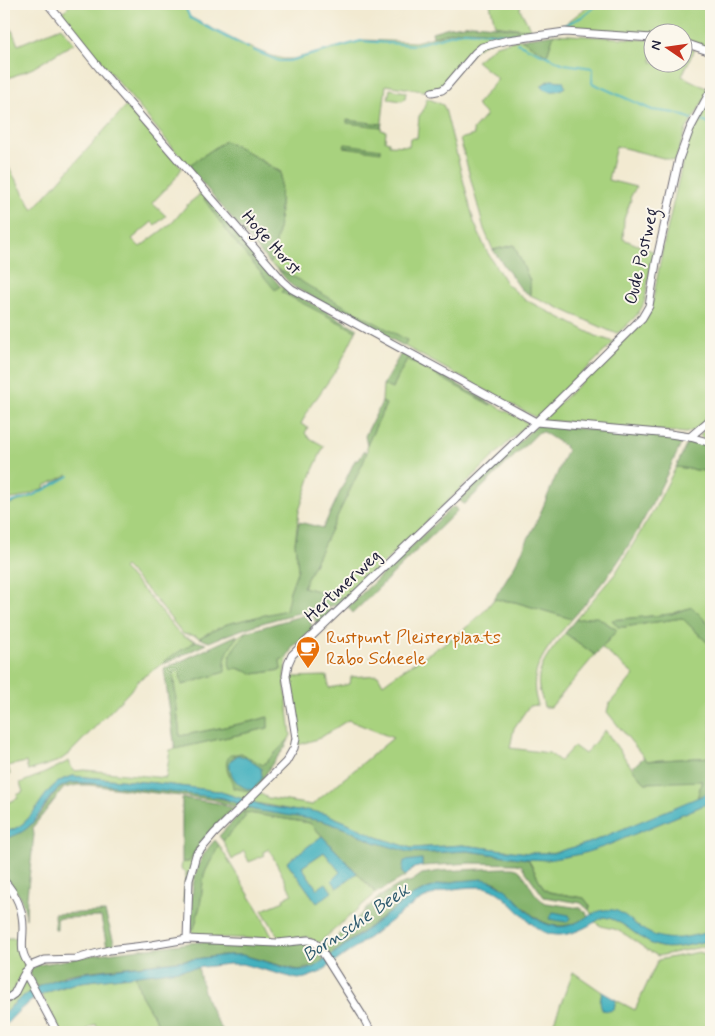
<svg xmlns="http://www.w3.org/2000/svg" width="715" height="1036" font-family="Mynerve,sans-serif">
<rect width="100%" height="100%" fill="#fbf7ec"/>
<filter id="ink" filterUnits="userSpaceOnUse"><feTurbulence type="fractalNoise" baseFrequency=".02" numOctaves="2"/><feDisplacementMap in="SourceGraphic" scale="10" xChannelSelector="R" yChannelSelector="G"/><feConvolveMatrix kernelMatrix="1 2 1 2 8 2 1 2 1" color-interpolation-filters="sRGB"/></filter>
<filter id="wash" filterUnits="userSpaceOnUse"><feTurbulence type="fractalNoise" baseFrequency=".0096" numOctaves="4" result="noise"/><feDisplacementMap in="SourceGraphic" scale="20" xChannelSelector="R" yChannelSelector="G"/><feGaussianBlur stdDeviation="1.12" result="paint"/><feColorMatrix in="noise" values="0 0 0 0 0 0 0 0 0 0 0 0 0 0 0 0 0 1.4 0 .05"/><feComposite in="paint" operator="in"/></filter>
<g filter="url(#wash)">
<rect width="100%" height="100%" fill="#f2ead1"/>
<g fill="#a8d27e" stroke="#657a5c" fill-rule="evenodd">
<path d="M72,4H183L190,17L246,46L269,55L283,59H293L364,40L415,42L460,30L511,34L491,41L477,48L443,86L423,91L386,85L381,130L386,131L385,141L389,142V145L409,146L410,138H417L419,116L423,111L427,98L443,105L445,109L474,222L486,250L506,283L524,299L596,336L614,342L537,418L404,346L407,340C369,319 329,301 294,277C286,272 278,270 270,264C281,236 280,202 281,172L242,149L225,141L188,166L61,13Z"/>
<path d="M490,4H521L520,9L531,30L495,25Z"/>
<path d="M591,4H680V6L711,9V51L683,39L682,32H652V35L568,28L565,24Z"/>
<path d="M4,11L18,45L61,27L74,43L33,68L4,80Z"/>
<path d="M554,34L652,40V62H682L683,44L694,50L682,76L710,90L686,130L675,161L616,146L608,180L636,187L630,198L631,200L624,219L623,239L657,253C647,268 649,286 644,303C639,315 628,324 618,333L612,332L530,295V281L514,245L493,250L484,229L460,139L474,135L473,130L486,115L476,105L498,79L476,61L496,45L521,39L547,55ZM553,80L562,81L565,87L542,85L546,82Z"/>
<path d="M390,89L406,92L405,99L402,101L388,99Z"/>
<path d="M711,96V417L694,430L686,433L542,420L647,318L651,310L662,252L686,147L691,133Z"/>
<path d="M126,106L182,168L175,179L152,203L166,216L155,225L152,222L132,239L140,247L173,222L188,204L203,192L207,197L204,199L231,237L275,289L280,286L284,288L282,292L356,331L339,366L316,399L313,401L301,424L308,428L305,433L308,437L324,446L313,470L299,511L295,543L298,569L290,591L287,610L227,624L199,638L196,636L183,634L151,594L125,567L123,569L148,595L178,632L184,637L196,641L140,679L129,692L70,753L59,761L28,771L26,762L8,766L10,774L7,779L4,781V506C28,499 47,488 68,475L44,486L45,488L19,498L4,500V159L33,210Z"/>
<path d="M407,359L490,405L491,403L528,423L347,599L303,587L363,463L367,452V445L386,404L382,402L383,385L392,389Z"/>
<path d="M711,423V441L702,438L700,435Z"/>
<path d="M676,467L711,472V626L692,607L671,614L613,620L624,627L682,618L711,646V757L647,761L607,712L609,704L634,675L602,648L617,630C596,616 600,617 575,620L615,574L655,508Z"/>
<path d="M494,599L515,602L572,619C550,645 525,669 538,705L529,706L514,728L510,748L549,753L560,761L574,746L585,754L605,730L632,768L645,783L702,780L697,799L589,843L553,853H528L463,845L411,848L377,837L348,823L326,814L302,810L297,811L251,802L259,793L268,798L312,805L393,738L348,720L320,738L298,745L299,737L290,677L327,676L329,688L350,684L351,677L378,675L383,684C419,656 466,637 494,599Z"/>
<path d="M246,632L240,642L233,649L237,668L254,674L281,670L280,660L287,657L284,676L291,735L289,739L263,766L241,753L227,770L232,783L254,792L246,800L218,791L156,783L73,776C38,783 40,826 4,832V799L5,798L8,803L18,798L17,795L23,792L20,783L45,773L69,761L73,771L85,770L166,778L170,750L268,728L267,717L254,721L180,736L173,673L179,669L182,685L224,672C224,656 230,638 246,632Z"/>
<path d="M565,633L595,655L551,707H544C543,701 540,694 539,688C535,667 554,648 565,633Z"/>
<path d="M711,802V932C696,935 676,942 661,939C632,931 624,899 592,915L589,910L590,906L584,898L549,892L544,889L528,859C568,861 595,849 632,834C659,824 685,813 711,802Z"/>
<path d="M232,808L235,810L200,846L186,902L183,903L186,872L181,869L182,862H189L200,842Z"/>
<path d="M242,812L310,823L322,836L287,862L317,903L332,891L317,889L302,867L324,852L341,872L336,888L357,873L376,893L319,943L307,937L280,939L262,910L284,901L283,898L292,894L269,849L263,852L265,855L249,862L244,851L232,860L223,841L246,816Z"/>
<path d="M219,845L260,913L273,939L197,937L193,934L190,928H194L200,906L204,874Z"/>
<path d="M603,917C625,919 640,943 661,947C676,950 696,943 711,940V945L658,956C643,949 632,937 617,930C609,927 601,928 595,922Z"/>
<path d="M4,938H19L26,966L13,991L4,999Z"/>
<path d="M699,952L711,956V1032H550L573,972L602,992L600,1001L614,1008L616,1000L635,1010L658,960Z"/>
<path d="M135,975L141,995L163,1032H124L122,1030L118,1032H101L95,1024L84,1032H61L41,994L81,982Z"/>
<path d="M24,981L28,983L31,990L11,1006L4,1014V1007Z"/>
</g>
<g fill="#86b46d" stroke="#546b54" fill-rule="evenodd">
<path d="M472,24C495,25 518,31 540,29L542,31C533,33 523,36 514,35C483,31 464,26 433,37L432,32L449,27Z"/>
<path d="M554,34L547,55L521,39Z"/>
<path d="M347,120L382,124L381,127L347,123Z"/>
<path d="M225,141L242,149L281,173C280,202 281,236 270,264L188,166Z"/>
<path d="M345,144L381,149V152L344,147Z"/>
<path d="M207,197L276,281L280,286L275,290L231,237L204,199Z"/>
<path d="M514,245L530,281V295L521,289L493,250Z"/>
<path d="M278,270L292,276L317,291L407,340L404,346L292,286Z"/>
<path d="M284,288L358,329L356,331L281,292Z"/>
<path d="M405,354L491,403V405L407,359L392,389L383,385L400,355Z"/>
<path d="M382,402L386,404L367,445L365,436Z"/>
<path d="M537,425L684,438C663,483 642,528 613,569C600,586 586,603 572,619L515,602L494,599L515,565L537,521L567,450L565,446L543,432H539L466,503L464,504L459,500Z"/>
<path d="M689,439L711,444V472L676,467Z"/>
<path d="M364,451L367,452L363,463L303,587L347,599L342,604C297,612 252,624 209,642L199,638L227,624L286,610L290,591L298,569L295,543L299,522L323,528L355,460H359Z"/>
<path d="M452,507L456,508L457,511L353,613L348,607Z"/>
<path d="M692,607L711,626V646L682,618L624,627H618L612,620L671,614Z"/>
<path d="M318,610H338L318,627L312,612Z"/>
<path d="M308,614L313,630L293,646L287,657L280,660L281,670L254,674L237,668L231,670C224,654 239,644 246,632Z"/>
<path d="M592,617H597L617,630L595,655L565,633L575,620Z"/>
<path d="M237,635C230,652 224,650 225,672L182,685L179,670L173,673L180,736L254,721L268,717V728L175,749L164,669Z"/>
<path d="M196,641L206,644L164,664V661Z"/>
<path d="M289,739C285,751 275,758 269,769C264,777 260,785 254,792L233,788C232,775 221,767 230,755L241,753L263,765ZM234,756H241L261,768L236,781C231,772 226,764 234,756Z"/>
<path d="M644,757L647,761L711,757V792L697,799L702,781L645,783L632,768Z"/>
<path d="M71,783C97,782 123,787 149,789C180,793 212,793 241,805L238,808L214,800L89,785H78L64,788L33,827L34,835L27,896L26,918C25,902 15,887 4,876V838C15,837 29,828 37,819C48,805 52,788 71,783Z"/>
<path d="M182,798L217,803L232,808L200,842L189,862H182Z"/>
<path d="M246,807L323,821L346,829L374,842L429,853L467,851L528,859L544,889L549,892L584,898L590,906L589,910L581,903L544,897L521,865L517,864L471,863L422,866V859L402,873L406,876L376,893L310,823L243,812L246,816L223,841L219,836Z"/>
<path d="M215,840L219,845L204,874L200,906L194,929L190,928C192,894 190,866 215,840Z"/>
<path d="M503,868C508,868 516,867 520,871C530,881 532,896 546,903L580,908L586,912L588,917C545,942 529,909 499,884L492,881H458L437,885L426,889L413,895L328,957L322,948L334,940L379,897L399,885L412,881L422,874L441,871Z"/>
<path d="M105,912L115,945L107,947L101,917L57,918V930H55L54,914Z"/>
<path d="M198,942H304L314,945L324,960L314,967L298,970L242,955H228L83,972L66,975L37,987L30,973L31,969L38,965L99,954Z"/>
<path d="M198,967C203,993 209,1010 224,1032H163L141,995L135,975Z"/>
</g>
<g fill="#42b0be" stroke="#32697c">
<path d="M550,80L563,81L565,87C559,92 549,93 542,88V85Z"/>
<path d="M238,755L246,758L261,768L262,778L253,790C239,788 228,776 230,761Z"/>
<path d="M73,776L156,783L218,791L265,806L297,811L307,810L326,814L348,823L377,837L411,848L463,845L528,853H553L589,843L711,792V802L606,846L581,854L547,860L528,859L467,851L429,853L408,852L374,842L346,829L323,821L254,810L223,798L90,783C84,783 77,782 71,783C41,789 44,833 4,838V832C40,826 38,783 73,776Z"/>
<path d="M322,836L357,873L337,888L332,880L340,872L324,852L302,867L317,889L326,883L332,892L317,903L287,862Z"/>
<path d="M422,859V866L414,868L406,876L402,873L404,861Z"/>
<path d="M483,879C513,885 520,912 544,923C576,937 588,906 613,910C621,911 629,919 635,924C664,946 679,938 711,932V940C696,943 676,950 661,947C640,943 625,919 603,917C586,928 561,943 540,930C529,923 519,911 509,902C501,894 492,887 480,887C429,887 412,905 375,933C356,947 338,960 319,973L305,978L298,979L242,964H228L81,982C45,991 28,998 4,1027V1014C41,973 79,974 129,967C162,963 195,959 228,955H242L294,970H306L314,967L347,944L413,895L437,885L458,881Z"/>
<path d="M553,912L569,915L570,918L567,922L549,919Z"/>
<path d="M602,992L616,1000L614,1008L610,1011L602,1010L600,1001Z"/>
</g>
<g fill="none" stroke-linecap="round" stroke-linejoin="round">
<g stroke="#42b0be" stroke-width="2">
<path d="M184,4L190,18L248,48"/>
<path d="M517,43L564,64L593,68L592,83L652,110L675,113L692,119"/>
<path d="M253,50L279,61H289L361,41L414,45L464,31L515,35L556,29L584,16L598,4"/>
<path d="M701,121L711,124"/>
<path d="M4,504C31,499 46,489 69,476"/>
</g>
</g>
</g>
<g filter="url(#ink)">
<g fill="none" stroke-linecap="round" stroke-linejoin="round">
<g stroke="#6b6870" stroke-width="9">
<g id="minor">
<path d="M48,4L104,74L283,281L292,289L536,422L670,434L690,437L711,443"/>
<path d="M682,42L711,52"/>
<path d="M432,92L442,90L446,87L475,53L482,47L508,40L565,32L652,38"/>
<path d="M690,437L711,419"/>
<path d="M4,881C17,895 23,909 23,928C23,945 19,951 30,966"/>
<path d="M187,939L189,880L196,855L214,834L286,762L294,748L296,738L286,676L288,664L292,655L555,404L642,318L649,306L656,263L679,159L690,129L711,90"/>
<path d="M25,972L57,1032"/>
<path d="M4,1001L14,994L23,976L30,966L45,960L76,959L109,950L152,945L187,939L277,943L308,940L313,941L319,947L362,1015L371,1032"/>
</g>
</g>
<use href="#minor" stroke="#fff" stroke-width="7"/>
</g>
</g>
<defs>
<g id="cafe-pin" transform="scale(1.25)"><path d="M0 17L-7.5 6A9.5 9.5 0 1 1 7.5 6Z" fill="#e8710a" stroke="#fbf7ec"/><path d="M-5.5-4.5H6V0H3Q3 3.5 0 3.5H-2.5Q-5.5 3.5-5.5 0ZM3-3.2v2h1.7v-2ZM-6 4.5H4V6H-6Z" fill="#fff"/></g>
</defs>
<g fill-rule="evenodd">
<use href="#cafe-pin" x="308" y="648"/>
</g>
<g text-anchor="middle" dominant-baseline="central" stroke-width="4" stroke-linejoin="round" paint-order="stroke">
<g font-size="18" fill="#22223b" stroke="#fbf7ec">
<text transform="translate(271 243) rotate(48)">Hoge Horst</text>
<text transform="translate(642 256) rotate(-77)">Oude Postweg</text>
<text transform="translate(343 586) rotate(-43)">Hertmerweg</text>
</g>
<g font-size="18" fill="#c56008" stroke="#fbf7ec" text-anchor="start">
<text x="326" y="638">Rustpunt Pleisterplaats<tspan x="326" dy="21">Rabo Scheele</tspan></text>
</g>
<g font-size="19" font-style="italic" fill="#2f5b6f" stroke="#fbf7ec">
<text transform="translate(356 923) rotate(-34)">Bornsche Beek</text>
</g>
</g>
<rect width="715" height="1036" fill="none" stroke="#fbf7ec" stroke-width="20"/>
<g transform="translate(668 48) rotate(283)"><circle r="24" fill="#fbf7ec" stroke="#a4a2a5"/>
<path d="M0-4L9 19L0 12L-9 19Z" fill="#c8321e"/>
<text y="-8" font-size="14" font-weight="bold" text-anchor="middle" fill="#22223b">N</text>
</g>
</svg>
